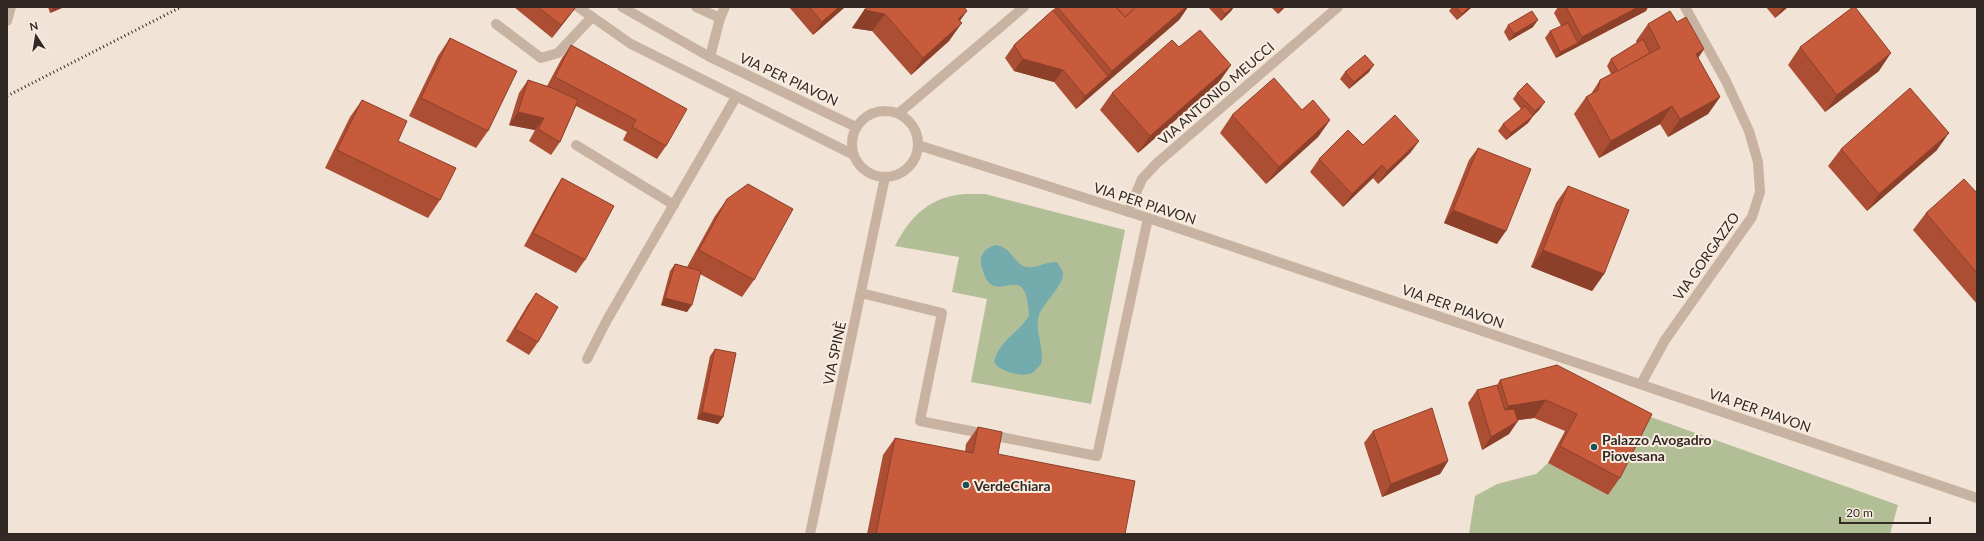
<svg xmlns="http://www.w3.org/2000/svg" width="1984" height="541" font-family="Lato,sans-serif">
<rect width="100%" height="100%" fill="#f1e3d5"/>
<g fill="#b2bf96">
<path d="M966,194H985L1125,230L1091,404L971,382L987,299L952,292L959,257L895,246C911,215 931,196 966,194Z"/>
<path d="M1645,415L1898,505L1890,534H1469L1475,496L1497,484L1536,474L1548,463L1608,495Z"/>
</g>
<path fill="#74acae" d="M997,245C1012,248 1014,264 1026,267C1035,269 1047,261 1057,262L1063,272C1065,284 1044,302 1039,315C1034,330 1045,348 1041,364C1038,367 1035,371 1032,373C1022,378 998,371 994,362C998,342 1018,333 1029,316C1028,308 1028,293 1021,287C1011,278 991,300 983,271C981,265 980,261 982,255C985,249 990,246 997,245Z"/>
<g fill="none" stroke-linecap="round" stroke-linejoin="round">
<g stroke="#c8b3a2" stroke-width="10">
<path d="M578,7L631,44L854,155"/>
<path d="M622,7L710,57L856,127"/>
<path d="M696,7L720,18"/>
<path d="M7,21L11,7"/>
<path d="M496,24L541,58L558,53L592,17"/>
<path d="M710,57L720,18L725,7"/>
<circle cx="885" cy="144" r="33"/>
<path d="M899,113L1024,7"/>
<path d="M576,145L674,205"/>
<path d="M918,145L1148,218L1977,498"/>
<path d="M1128,212L1142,179L1157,163L1338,7"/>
<path d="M861,293L942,313L920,421L1097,456L1148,218"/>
<path d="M587,359L607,320L736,97"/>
<path d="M1641,384L1665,340L1752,217L1760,192L1758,162L1749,131L1726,81L1685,7"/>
<path d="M810,534L885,177"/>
</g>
<path stroke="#332924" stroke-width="3" stroke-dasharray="1 3" stroke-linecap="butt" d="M7,96L181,7"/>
</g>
<g fill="#ac4e34">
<path d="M48,7H64L50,13Z"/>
<path d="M514,7H576L552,38Z"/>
<path d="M789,7H845L813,35Z"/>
<path d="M868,7L960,22L949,41L911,75L872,31L852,28Z"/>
<path d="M1056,7H1188L1179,20L1076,109L1054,82L1014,71L1005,58L1014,45L1053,10Z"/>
<path d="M1208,7H1234L1231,11L1221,21Z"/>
<path d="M1271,7H1285L1278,14Z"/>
<path d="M1452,7H1472L1457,20L1449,11Z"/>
<path d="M1558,7H1648L1646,11L1556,58L1545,38L1550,31L1561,26L1554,13Z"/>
<path d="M1766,7H1788L1775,18Z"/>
<path d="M1677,22L1704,49L1698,58L1720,97L1708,114L1668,137L1660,124L1599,158L1574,114L1586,97L1591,94L1600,80L1611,74L1607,66L1611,59L1637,43L1636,41L1648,24Z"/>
<path d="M1508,25L1533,27L1509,41L1504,32Z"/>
<path d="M450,38L488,131L476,148L409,116L438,56Z"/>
<path d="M571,45L666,146L657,159L623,140L627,132L576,106L560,142L551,155L529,141L535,130L509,125L519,93L528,80L547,86L562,58Z"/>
<path d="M1179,47L1231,65L1219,82L1138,153L1100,110L1112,93Z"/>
<path d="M1800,47L1879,71L1825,112L1788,65Z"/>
<path d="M1345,72H1369L1349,89L1340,79Z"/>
<path d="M1517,93L1540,109L1533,116L1528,123L1506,140L1498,131L1503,124L1521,109L1513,99Z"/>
<path d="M362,100L440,200L428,218L325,168L350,117Z"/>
<path d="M1302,110L1330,120L1318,137L1266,184L1220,133L1232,115Z"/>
<path d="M1419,141L1410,153L1378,184L1373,178L1343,207L1310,172L1319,159L1363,145Z"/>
<path d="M1478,148L1497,244L1444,223L1469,160Z"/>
<path d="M1841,149L1937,150L1867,211L1828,166Z"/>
<path d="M562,178L585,260L576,273L524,246L554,191Z"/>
<path d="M1568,186L1604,274L1592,291L1531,267L1556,203Z"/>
<path d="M1977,193V304L1913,230L1926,213Z"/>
<path d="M727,199L754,280L742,297L700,274L687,312L661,305L670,271L675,264L687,267L715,216Z"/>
<path d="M536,293L538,342L529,355L506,341L527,306Z"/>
<path d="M715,349L723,417L718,424L697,419L710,356Z"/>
<path d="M1557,365L1620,478L1608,495L1548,463L1565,431L1534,418L1518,420L1509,434L1482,450L1468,403L1477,390L1497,385L1500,380Z"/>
<path d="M978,427L998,454L1125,534H867L883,455L895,438L965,452L966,444Z"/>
<path d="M1373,431L1448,461L1440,474L1382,497L1364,443Z"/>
</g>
<g fill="#8c402a">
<path d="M54,7H64L50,13Z"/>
<path d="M576,7L570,15L552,38L561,25Z"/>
<path d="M839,7H845L813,35L822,22Z"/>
<path d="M1186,7H1188L1179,20L1076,109L1085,96L1108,76L1112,71Z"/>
<path d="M1233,7H1234L1231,11L1221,21L1225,14Z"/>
<path d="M1282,7H1285L1278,14Z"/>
<path d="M1469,7H1472L1457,20L1462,14Z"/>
<path d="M1638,7H1648L1646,11L1556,58L1560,52L1578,43L1582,37Z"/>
<path d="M1783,7H1788L1775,18Z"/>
<path d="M864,10L885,14L872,31L852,28Z"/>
<path d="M967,11L955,28L958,19Z"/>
<path d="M1538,20L1533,27L1509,41L1514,34Z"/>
<path d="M962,23L949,41L911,75L923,58Z"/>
<path d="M1704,49L1692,67L1696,54Z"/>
<path d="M1891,53L1879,71L1825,112L1837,95Z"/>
<path d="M1023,59L1063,70L1054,82L1014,71Z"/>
<path d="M1231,65L1219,82L1138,153L1150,136Z"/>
<path d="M1374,65L1369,72L1349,89L1354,82Z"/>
<path d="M1720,97L1708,114L1668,137L1680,119Z"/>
<path d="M1545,102L1540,109L1533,116L1528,123L1506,140L1511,133L1531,117L1535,111Z"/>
<path d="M1672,106L1660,124L1599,158L1611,141Z"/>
<path d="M518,112L544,118L535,130L509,125Z"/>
<path d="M1330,120L1318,137L1266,184L1279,167Z"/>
<path d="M1949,133L1937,150L1867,211L1879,194Z"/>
<path d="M1419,141L1410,153L1378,184L1387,171Z"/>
<path d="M1382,165L1373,178L1343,207L1352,194Z"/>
<path d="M1453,210L1506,231L1497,244L1444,223Z"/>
<path d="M1543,250L1604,274L1592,291L1531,267Z"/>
<path d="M665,298L692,305L687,312L661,305Z"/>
<path d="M1546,400L1534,418L1496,423L1508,406Z"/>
<path d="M702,412L723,417L718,424L697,419Z"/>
<path d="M1518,421L1509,434L1482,450L1491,437Z"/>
<path d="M1448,461L1440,474L1382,497L1391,484Z"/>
</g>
<g fill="#c85b3c" stroke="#8c402a">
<path d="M538,7H576L561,25Z"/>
<path d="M809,7H839L822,22Z"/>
<path d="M868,7H964L967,11L958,19L962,23L923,58L885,14L864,10Z"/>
<path d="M1057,7H1116L1125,17L1136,7H1186L1112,71Z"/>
<path d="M1116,7H1136L1125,17Z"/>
<path d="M1219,7H1233L1225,14Z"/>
<path d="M1456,7H1469L1462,14Z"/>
<path d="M1566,7H1638L1582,37Z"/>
<path d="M1853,7H1855L1891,53L1837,95L1800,47Z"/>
<path d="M1053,10L1108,76L1085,96L1063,70L1023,59L1014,45Z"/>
<path d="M1532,11L1538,20L1514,34L1508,25Z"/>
<path d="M1670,11L1677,22L1686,17L1704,49L1696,54L1720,97L1680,119L1672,106L1611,141L1586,97L1598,90L1600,80L1660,48L1648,24Z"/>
<path d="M1568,23L1578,43L1560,52L1550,31Z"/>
<path d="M1200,30L1231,65L1150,136L1112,93L1172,40L1179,47Z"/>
<path d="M450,38L517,71L488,131L421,98Z"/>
<path d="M1643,39L1650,53L1618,71L1611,59Z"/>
<path d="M571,45L687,109L666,146L632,127L636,120L555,77Z"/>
<path d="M1365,55L1374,65L1354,82L1345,72Z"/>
<path d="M1274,78L1302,110L1313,100L1330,120L1279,167L1232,115Z"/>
<path d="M528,80L552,88L578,100L560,142L538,129L544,118L518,112Z"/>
<path d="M1527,83L1545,102L1535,111L1517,93Z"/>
<path d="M1910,88L1949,133L1879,194L1841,149Z"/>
<path d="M362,100L407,121L398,141L456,168L440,200L337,150Z"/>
<path d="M1525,106L1533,116L1511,133L1503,124Z"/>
<path d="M1395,115L1419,141L1387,171L1382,165L1352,194L1319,159L1348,130L1363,145Z"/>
<path d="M1478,148L1531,169L1506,231L1453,210Z"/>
<path d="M562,178L614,206L585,260L533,233Z"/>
<path d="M1964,179L1977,193V273L1926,213Z"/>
<path d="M748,184L793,209L754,280L699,250L727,199Z"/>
<path d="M1568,186L1629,210L1604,274L1543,250Z"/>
<path d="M675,264L701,271L692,305L665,298Z"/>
<path d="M536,293L558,307L538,342L515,329Z"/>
<path d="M715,349L736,353L723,417L702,412Z"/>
<path d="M1557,365L1652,414L1620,478L1560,446L1577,414L1546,400L1508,406L1500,380Z"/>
<path d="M1497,385L1505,410L1514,409L1518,421L1491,437L1477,390Z"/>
<path d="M1432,408L1448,461L1391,484L1373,431Z"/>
<path d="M978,427L1002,432L998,454L1135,481L1125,534H876L895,438L973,453Z"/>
</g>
<g fill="#1a5154" stroke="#f9ede1" stroke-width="1.5">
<circle cx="1594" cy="447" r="4"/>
<circle cx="966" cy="485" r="4"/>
</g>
<g text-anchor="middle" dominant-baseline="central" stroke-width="4" stroke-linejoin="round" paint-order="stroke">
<g font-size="14" fill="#332924" stroke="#f9ede1">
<text transform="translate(789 79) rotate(25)">VIA PER PIAVON</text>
<text transform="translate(1216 93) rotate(-41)">VIA ANTONIO MEUCCI</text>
<text transform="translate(1145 203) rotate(18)">VIA PER PIAVON</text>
<text transform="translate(1706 256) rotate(-55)">VIA GORGAZZO</text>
<text transform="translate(1453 306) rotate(19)">VIA PER PIAVON</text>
<text transform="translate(834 353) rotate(-78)">VIA SPINÈ</text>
<text transform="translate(1760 410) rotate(19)">VIA PER PIAVON</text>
</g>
<g font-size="14" font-weight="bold" fill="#332924" stroke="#f9ede1" text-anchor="start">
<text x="1602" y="439">Palazzo Avogadro<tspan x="1602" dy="16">Piovesana</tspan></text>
<text x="974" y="485">VerdeChiara</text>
</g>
</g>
<rect width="1984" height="541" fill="none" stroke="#332924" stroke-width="16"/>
<g transform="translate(36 36) rotate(348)" stroke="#f9ede1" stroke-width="3" paint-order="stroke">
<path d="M0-3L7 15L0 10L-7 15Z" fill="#332924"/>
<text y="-6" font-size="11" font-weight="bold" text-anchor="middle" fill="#332924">N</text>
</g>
<path d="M1840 517v6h90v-6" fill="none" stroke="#332924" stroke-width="2"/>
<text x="1846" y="517" font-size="12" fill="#332924" stroke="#f9ede1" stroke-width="3" paint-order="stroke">20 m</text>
</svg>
